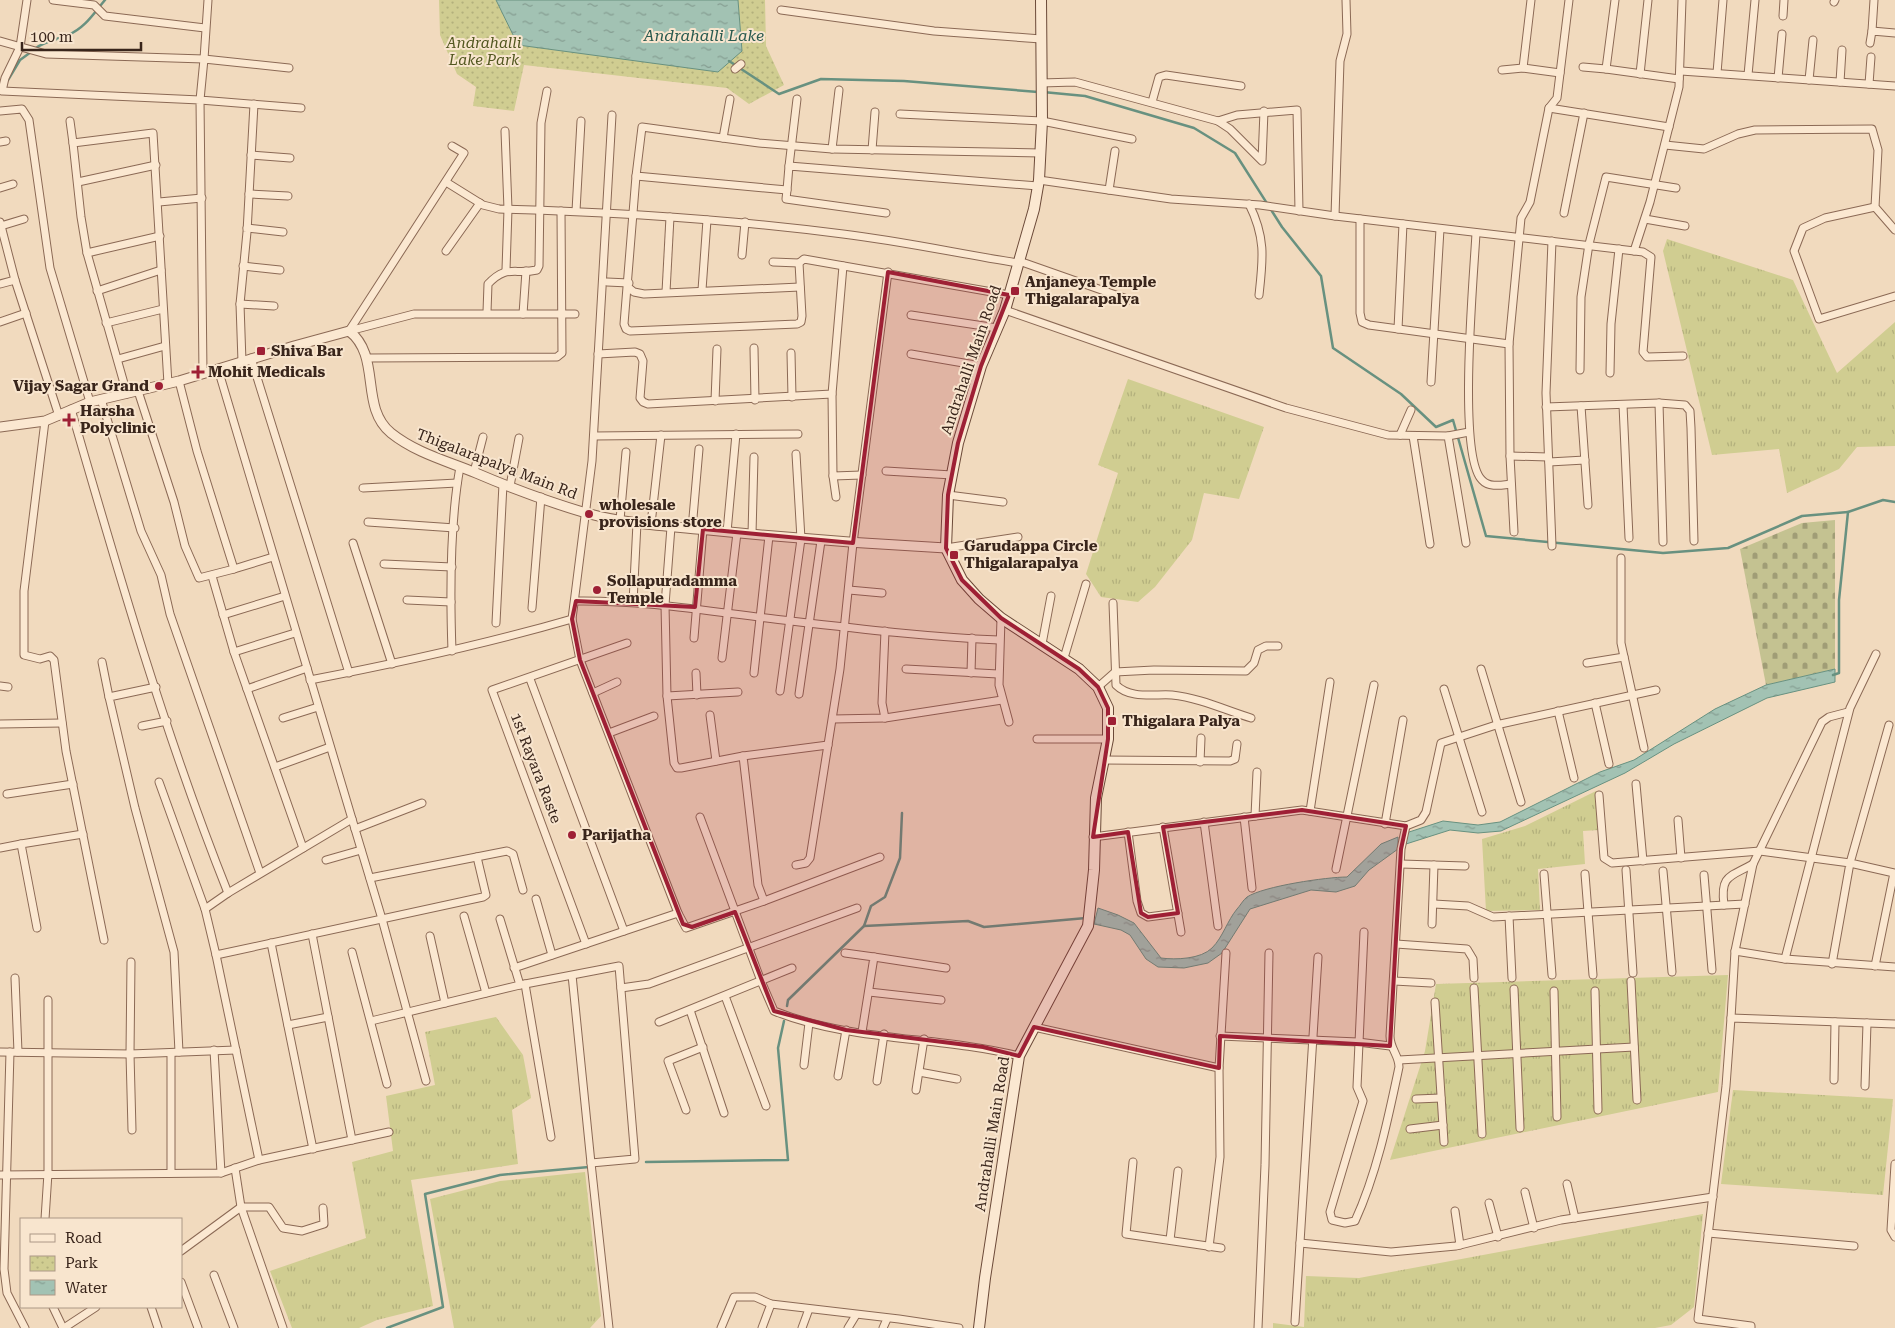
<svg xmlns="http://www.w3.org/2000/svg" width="1895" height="1328" font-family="'Roboto Serif',serif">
<defs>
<pattern id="grass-tufts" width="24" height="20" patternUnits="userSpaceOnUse" patternTransform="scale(1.25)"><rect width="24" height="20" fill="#d0cd91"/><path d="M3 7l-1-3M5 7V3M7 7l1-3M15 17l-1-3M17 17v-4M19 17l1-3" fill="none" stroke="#b3b07c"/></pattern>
<pattern id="cemetery-stones" width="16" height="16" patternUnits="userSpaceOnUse" patternTransform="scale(1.25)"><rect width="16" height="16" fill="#c4c291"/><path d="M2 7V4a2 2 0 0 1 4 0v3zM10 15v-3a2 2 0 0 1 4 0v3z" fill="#a09d76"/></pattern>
<pattern id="park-dots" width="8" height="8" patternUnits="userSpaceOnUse" patternTransform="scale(1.25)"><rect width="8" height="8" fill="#d0cd91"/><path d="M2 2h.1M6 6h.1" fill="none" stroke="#b3b07c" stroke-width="1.8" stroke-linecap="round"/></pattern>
<pattern id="water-ripples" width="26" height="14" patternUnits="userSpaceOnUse" patternTransform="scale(1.25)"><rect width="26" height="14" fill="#a2c2b3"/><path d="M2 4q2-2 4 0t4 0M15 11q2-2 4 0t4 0" fill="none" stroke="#859d91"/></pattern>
</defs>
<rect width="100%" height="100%" fill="#f1dabe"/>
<g fill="url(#grass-tufts)">
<path d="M1667,239L1793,280L1837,373L1895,322V446L1857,447L1839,469L1787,493L1779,449L1712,455L1663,251Z"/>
<path d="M1128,379L1264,427L1239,499L1204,493L1192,540L1155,587L1138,602L1101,597L1086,574L1118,473L1098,465Z"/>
<path d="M1596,791L1599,830L1583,831L1585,864L1538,869L1540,910L1486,911L1482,839L1525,826Z"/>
<path d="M1728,975L1718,1092L1390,1160L1425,1051L1436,984Z"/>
<path d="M496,1017L523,1055L531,1098L512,1110L518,1164L411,1180L433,1306L377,1320L359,1328H292L270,1271L366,1238L352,1162L393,1151L386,1096L435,1085L425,1032Z"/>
<path d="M1733,1090L1893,1099L1883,1195L1721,1184Z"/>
<path d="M585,1172L601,1316L590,1328H454L430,1199L500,1181Z"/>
<path d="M1703,1214L1694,1307L1671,1325L1655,1328H1273V1323L1304,1327L1306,1276L1359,1278Z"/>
</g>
<path fill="url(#cemetery-stones)" d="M1835,520V669L1766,685L1740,549L1802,523Z"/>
<path fill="url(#park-dots)" d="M439,0H496L518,45L742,51L738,0H765L766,46L784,85L749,104L727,88L524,65L514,111L473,106L476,87L457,74L440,35Z"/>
<g fill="url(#water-ripples)" stroke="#689180">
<path d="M496,0H738L742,51L718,72L518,45Z"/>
<path d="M1835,669V682L1767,698L1674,744L1625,773L1501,831L1478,833L1450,830L1406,844V833L1443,821L1478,825L1500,822L1600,772L1634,760L1715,709L1766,685Z"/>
<path d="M1398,837V849L1369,870L1355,886L1336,892L1311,890L1250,909L1222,953L1208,963L1184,968L1158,967L1146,959L1130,935L1121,930L1094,924L1098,908L1118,915L1134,923L1161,958C1176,960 1201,959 1212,948C1223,937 1227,921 1237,909C1240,906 1243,900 1247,897C1264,886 1327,877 1347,877L1381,844Z"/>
</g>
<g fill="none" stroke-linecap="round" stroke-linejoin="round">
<g stroke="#689180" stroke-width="2.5">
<path d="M36,48C46,41 56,40 68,35C85,28 94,13 105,0"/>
<path d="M729,61L779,94L821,79L904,81L1038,92"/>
<path d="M8,80L20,60L31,52"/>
<path d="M1043,92L1085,96L1194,128L1235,153L1282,227L1321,276L1333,348L1401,394L1436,427L1453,420L1486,536L1663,553L1728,548L1802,516L1848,512"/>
<path d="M1833,675L1839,673V600L1848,512L1883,500L1895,502"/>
<path d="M864,926L968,921L984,927L1086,918"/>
<path d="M787,1006L788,1000L864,926L871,906L885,897L900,858L902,813"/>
<path d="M646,1162L788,1160L778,1048L784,1021"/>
<path d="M387,1328L443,1307L425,1194L500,1175L589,1167"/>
</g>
<g stroke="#8b6955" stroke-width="9">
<g id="minor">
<path d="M27,0L20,47L5,78L2,91L200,100L203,374"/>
<path d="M53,0L94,5L105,16L205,28"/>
<path d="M1531,0L1523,68L1560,73"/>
<path d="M1615,0L1606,69L1679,79"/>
<path d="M1834,2L1835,0"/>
<path d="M781,10L934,31L1041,39"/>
<path d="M1783,16L1784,0"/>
<path d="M1872,31L1874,0"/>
<path d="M0,41L46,54L204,59L208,0"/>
<path d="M1870,43L1872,31L1895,33"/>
<path d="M1583,67L1606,69"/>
<path d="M289,68L204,59L200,100L301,108"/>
<path d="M735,69L741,64"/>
<path d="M1502,70L1523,68"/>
<path d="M1681,71L1895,86"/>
<path d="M1717,73L1723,0"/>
<path d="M1640,74L1648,0"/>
<path d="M1748,75L1755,0"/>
<path d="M1778,78L1782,34"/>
<path d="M1809,80L1813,40"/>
<path d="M1840,82L1842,50"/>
<path d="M1041,83L1075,82L1218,121L1237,115L1297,110L1299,211"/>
<path d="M1869,84L1871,57"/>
<path d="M1152,102L1159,77L1166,75L1241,86"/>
<path d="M1549,108L1669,127"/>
<path d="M0,111L22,109L29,120L50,268L90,402"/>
<path d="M900,114L1042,121L1132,139"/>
<path d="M612,115L592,461L572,619L580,660L678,913"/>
<path d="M70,121L73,143"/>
<path d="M1218,121L1230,129L1262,161L1264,111"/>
<path d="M505,131L508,209L506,270"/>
<path d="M723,138L730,99"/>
<path d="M0,142L6,141"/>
<path d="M1665,145L1704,149L1738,134L1755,130L1872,129L1878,150L1875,207L1895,230"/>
<path d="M832,149L839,90"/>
<path d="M872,150L875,112"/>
<path d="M251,155L290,158"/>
<path d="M789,166L797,99"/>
<path d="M636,176L624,324L626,329L630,331L797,324L801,322L802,316L799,263L804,259L1009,295"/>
<path d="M1039,180L1171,199L1260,205L1335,216L1643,252L1651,257L1643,352L1647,357L1683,356"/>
<path d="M78,182L156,165"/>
<path d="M446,182L483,205L499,209C614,212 728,219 843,234C902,241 960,254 1018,263"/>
<path d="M1038,186L789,166L787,190L636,176L642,127L759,143L832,149L1041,153"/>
<path d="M0,188L13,184"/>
<path d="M787,190L786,199L886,213"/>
<path d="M1109,190L1115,151"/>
<path d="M249,194L288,196"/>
<path d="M159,202L202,198"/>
<path d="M1249,204C1266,238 1263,259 1259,295"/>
<path d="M1875,207L1825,218L1803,228L1794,251L1819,319L1895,296"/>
<path d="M576,211L581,121"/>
<path d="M1564,213L1584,113"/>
<path d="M1335,216L1340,61L1347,34L1346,0"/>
<path d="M1360,219V313L1362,322L1369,325L1509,344L1510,456L1514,532"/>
<path d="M1645,219L1685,226"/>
<path d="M0,222L15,280L59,416"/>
<path d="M1,226L24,219"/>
<path d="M247,228L283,232"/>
<path d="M1476,233C1474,274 1457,456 1482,480C1489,488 1502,485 1511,484"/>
<path d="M446,251L480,203"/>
<path d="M1634,251L1650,202L1679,87L1682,0"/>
<path d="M87,253L160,236"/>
<path d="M742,255L745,222"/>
<path d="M1019,261L1130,300"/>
<path d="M773,262L799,263"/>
<path d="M243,266L280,270"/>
<path d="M607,282L629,283"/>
<path d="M0,284L15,280"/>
<path d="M629,288L634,292L644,294L800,287"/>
<path d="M702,290L707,220"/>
<path d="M97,291L161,270"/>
<path d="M666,292L670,217"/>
<path d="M240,304L274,306"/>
<path d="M1005,310L1286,408L1388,435L1448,436L1466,543"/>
<path d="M487,312L488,284C507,264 514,275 537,270L539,266L541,123L547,91"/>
<path d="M523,314L526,271"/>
<path d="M911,315L997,328"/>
<path d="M0,322L26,313"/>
<path d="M106,323L163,309"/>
<path d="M1398,329L1403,224"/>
<path d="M349,331L414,314H575"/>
<path d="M349,331L464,153L452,146"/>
<path d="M1509,344L1521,218L1530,202L1549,108L1557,98L1569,0"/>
<path d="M754,348L755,400"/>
<path d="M791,353L792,397"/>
<path d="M598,354L635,352L640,354L643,361L640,398L643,402L648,404L832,394L843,266"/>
<path d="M911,354L981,366"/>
<path d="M251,358L349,673"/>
<path d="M368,358L557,357L562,353L561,211"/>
<path d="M118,359L165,346"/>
<path d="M242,362L240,304L247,232L254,104"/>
<path d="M1580,370L1581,297L1589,244L1606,177L1676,188"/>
<path d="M1610,373L1611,324L1619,249"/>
<path d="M1431,382L1440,229"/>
<path d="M138,391L174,502L185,546L199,578L234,569L197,451L179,381"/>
<path d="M127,394L87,253L81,217L73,143L153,133L168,384"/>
<path d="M832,394L833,476L862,475"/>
<path d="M101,399L141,531L161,575L170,614L260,873"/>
<path d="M715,401L717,349"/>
<path d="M1659,403L1663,542"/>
<path d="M1623,405L1629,538"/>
<path d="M1581,406L1588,505"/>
<path d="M1546,407L1659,403L1685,405L1690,411L1691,428L1694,541"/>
<path d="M71,409C118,572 165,735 228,893L352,819L218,369"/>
<path d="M45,421L24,591V655L40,659L50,656L54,660L66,751L104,940"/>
<path d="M1400,435L1411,410"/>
<path d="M594,436L798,434"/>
<path d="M1413,436L1430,544"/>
<path d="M1448,436L1469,432"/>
<path d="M1510,456L1548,457"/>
<path d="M1549,462L1585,460"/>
<path d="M886,471L952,475"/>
<path d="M474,472L483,437"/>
<path d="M833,476L836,497"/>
<path d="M510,486L519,438"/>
<path d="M363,488L457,483"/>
<path d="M948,495L1003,502"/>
<path d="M620,520L626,452"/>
<path d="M368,522L455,528"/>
<path d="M651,524L661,435"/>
<path d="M671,527L665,605L667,696L674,763L677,768H681L743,756"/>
<path d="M692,529L699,449"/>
<path d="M727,532L736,434"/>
<path d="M752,534L754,457"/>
<path d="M353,543L392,664"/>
<path d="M1552,546L1546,393L1552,241"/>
<path d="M946,548L1018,537"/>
<path d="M1621,558V643L1644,748"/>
<path d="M384,564L452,567"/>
<path d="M234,569L273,557"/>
<path d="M212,576L234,652L303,848"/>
<path d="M849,590L882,593"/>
<path d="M407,600L451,602"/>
<path d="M576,601C648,600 719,613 791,621C860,629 929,637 999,640"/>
<path d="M633,602L637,523"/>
<path d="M1113,603L1116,685C1130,699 1153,694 1172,695C1200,698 1225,710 1251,718"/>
<path d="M532,608L541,497"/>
<path d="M223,615L285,596"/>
<path d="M1001,618L999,685L1009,722"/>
<path d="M496,623L503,484"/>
<path d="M694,638L703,529"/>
<path d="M1042,644L1051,596"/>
<path d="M452,651C450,595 450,522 460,467"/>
<path d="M234,652L295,633"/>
<path d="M722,658L737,533"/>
<path d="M1064,658L1086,584"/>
<path d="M102,662L109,697"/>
<path d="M1587,663L1624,657"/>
<path d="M906,669L998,674"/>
<path d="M1481,669L1521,802"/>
<path d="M696,673L697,695"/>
<path d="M754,673L769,536"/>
<path d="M971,673L972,638"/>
<path d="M530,679L624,931"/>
<path d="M310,680C399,663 486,644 572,619"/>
<path d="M0,686L8,687"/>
<path d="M156,687L109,697L135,808L174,952L179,1052"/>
<path d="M1098,687L1115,672L1154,670L1246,671L1254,663L1258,650L1266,646H1278"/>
<path d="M247,689L307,668"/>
<path d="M1444,689L1482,812"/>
<path d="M780,691L801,539L796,454"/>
<path d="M593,693L617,682"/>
<path d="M799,694L821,541"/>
<path d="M667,696L738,692"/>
<path d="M1595,703L1609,764"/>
<path d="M1558,711L1574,778"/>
<path d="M710,715L716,761"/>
<path d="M283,718L318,707"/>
<path d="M885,718L882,703L885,631"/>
<path d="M833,719L885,718L1002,700"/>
<path d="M0,724L62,723"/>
<path d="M142,726L167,721"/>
<path d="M609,733L654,716"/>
<path d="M1037,739H1108"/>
<path d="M1103,760L1230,761L1235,759L1237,744"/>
<path d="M1200,762L1201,738"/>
<path d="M275,767L330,747"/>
<path d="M159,782L205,909"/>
<path d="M1636,784L1643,861"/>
<path d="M7,794L73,784"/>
<path d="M1599,795L1604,858L1612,863L1760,851L1850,863L1832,964"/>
<path d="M1310,811L1330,682"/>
<path d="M1255,816L1257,772"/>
<path d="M700,817L761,981L774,1011C851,1042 939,1036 1019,1056"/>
<path d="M1244,817L1252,888"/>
<path d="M352,819L382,919L426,1081"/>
<path d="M1678,820L1681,858"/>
<path d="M1204,822L1218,926"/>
<path d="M1385,824L1403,720"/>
<path d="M1163,827L1181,932"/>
<path d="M355,829L422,803"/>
<path d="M1128,832L1137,901L1141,913L1148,917L1178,913"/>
<path d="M1093,837L1302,810L1406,826L1421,820L1426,812L1441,743L1496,725L1656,690"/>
<path d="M0,848L21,844"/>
<path d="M326,860L361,850"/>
<path d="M1401,864L1465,866"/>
<path d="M796,865L806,863L810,858L840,669L853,543L888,272"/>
<path d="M1336,869L1374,685"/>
<path d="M1626,870L1633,973"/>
<path d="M1663,871L1672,972"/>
<path d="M1544,874L1552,975"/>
<path d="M1585,874L1593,975"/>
<path d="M1704,875L1712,970"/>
<path d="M370,878L507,851L513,854L523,890"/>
<path d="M228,893L205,909L216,955L483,897L486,895L477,857"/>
<path d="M536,899L552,955"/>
<path d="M764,901L880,857"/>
<path d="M1434,904L1468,906L1493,917L1745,904"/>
<path d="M1724,905C1720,875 1730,877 1753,864"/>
<path d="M464,916L486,993"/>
<path d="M1509,916L1512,978"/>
<path d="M1432,924L1434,865"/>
<path d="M37,928L21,844L83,834"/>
<path d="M1364,932L1357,1087L1363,1101L1330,1212L1332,1220L1345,1223L1355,1221C1377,1173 1388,1119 1399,1067C1399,1055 1390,1049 1390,1036L1401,849L1406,826"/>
<path d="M312,934L352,1140"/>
<path d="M430,936L445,1003"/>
<path d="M271,943L313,1149"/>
<path d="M586,944L492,690L627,643"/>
<path d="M1396,944L1467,949L1473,959L1474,978"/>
<path d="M1735,951L1785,959L1850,708L1876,654"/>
<path d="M352,952L387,1084"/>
<path d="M845,953L874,957L862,1032"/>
<path d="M216,955L259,1160"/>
<path d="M874,957L946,968"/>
<path d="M1785,959L1895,967"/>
<path d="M131,962L130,1054L132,1130"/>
<path d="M1875,966L1894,873L1850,863L1889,725"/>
<path d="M514,968L678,913L686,928L764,901L758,885L743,756L828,745"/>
<path d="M15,978L18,1052"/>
<path d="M1394,981L1431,983"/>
<path d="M1631,981L1637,1100"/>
<path d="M525,984L551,1137"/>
<path d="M520,985L619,966L635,1159L591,1163L572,975"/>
<path d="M621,988L649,984L857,908"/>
<path d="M1474,988L1482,1134"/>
<path d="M1514,989L1520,1128"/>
<path d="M1554,991L1557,1117"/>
<path d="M1595,991L1598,1110"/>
<path d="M869,992L941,1000"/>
<path d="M725,996L766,1106"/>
<path d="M1435,1002L1444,1142"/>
<path d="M690,1010L724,1113"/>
<path d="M1731,1018L1735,951L1753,864L1822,722L1829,717L1848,712"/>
<path d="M371,1021L520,985L500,919"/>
<path d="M659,1022L792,968"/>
<path d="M288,1025L328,1017"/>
<path d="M1034,1027L1219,1068L1220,1157L1209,1247"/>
<path d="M1220,1036L1358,1042L1390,1046"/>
<path d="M214,1050L221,1173"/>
<path d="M0,1052L130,1054L236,1050"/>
<path d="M10,1052L4,1269L7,1293L25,1328"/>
<path d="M1399,1060L1634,1047"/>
<path d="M804,1065L809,1023"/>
<path d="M1219,1068L1226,953"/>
<path d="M919,1072L957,1079"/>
<path d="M838,1076L846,1030"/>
<path d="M1834,1080L1835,1022"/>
<path d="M877,1081L884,1034"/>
<path d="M1865,1086L1867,1023"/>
<path d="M916,1090L924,1039"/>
<path d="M1416,1099L1441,1098"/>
<path d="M686,1110L668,1061L703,1047"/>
<path d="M1410,1129L1443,1125"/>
<path d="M1133,1162L1126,1234L1221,1248"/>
<path d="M591,1163L609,1328"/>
<path d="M1895,1164L1891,1230L1895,1237"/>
<path d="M235,1168L241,1207L283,1328"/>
<path d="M171,1173V1053"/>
<path d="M0,1175L221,1173L259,1160L389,1132"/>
<path d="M1567,1184L1575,1218"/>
<path d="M1525,1192L1534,1228"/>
<path d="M1489,1203L1498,1237"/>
<path d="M1455,1211L1460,1245"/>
<path d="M45,1219L48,1173V1000"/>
<path d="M1708,1233L1854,1246"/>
<path d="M1170,1240L1178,1171"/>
<path d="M1300,1243L1391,1252L1456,1246L1561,1220L1713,1197"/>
<path d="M181,1251L241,1207H269L283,1228L302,1231L324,1224L323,1208"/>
<path d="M214,1275L234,1328"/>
<path d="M181,1282L198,1328"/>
<path d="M53,1307L63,1328"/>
<path d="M151,1307L158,1328"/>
<path d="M1295,1322L1318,957"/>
<path d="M64,1328L96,1307"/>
<path d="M721,1328L734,1297H755L771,1304L899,1319L959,1328"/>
<path d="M762,1328L771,1304"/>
<path d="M802,1328L809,1309"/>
<path d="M848,1328L856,1315"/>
<path d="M883,1328L887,1319"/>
<path d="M1258,1328L1265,1165L1269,953"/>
<path d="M1751,1328V1326L1698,1319L1726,1086L1731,1018L1895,1024"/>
</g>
</g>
<g stroke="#8b6955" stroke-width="11">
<path id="tertiary" d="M0,427L45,421L90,402L179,381L294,346L349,331C382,356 359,407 391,433C416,453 447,461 476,473C511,488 549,502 586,513C626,524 668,526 709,530C788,538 867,544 946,548"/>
</g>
<g stroke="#6c4a39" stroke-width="12">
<path id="secondary" d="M979,1328L985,1278L1019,1056L1088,926L1094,870L1096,798L1108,739V708L1098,687L1079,669L1001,618L979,599L962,580L946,548L948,495L958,443L981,366L1005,310L1034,209L1039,180L1042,121L1041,0"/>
</g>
<use href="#minor" stroke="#fbe8d1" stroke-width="7"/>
<use href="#tertiary" stroke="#fbe8d1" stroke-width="9"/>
<use href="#secondary" stroke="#fbe8d1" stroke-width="10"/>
</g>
<path fill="#9e2035" fill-opacity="0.2" stroke="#9e2035" stroke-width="4" stroke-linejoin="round" d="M888,272L1009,295L981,366L958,443L948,495L946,548L962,580L1001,618L1079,669L1098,687L1108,708V739L1093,837L1128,832L1141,913L1148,917L1178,913L1163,827L1302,810L1406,826L1401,849L1390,1046L1220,1036L1219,1068L1034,1027L1019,1056L983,1047L846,1030L774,1011L735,912L692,927L683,924L580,660L572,619L576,601L695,607L703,529L853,543Z"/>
<g fill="#9e2035" stroke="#f8e5ce" stroke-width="2">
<rect x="1010" y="286" width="10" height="10" rx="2.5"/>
<rect x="256" y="346" width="10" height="10" rx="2.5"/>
<path d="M195.5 364.5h5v5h5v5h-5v5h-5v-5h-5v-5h5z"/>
<circle cx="159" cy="386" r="5"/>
<path d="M66.5 412.5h5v5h5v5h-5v5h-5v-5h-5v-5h5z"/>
<circle cx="589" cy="514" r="5"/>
<rect x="949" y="550" width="10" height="10" rx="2.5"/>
<circle cx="597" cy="590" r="5"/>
<rect x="1107" y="716" width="10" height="10" rx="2.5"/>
<circle cx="572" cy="835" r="5"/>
</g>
<g text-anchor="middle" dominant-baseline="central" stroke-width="4" stroke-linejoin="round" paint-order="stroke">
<g font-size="15" font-style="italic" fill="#525720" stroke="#f8e5ce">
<text x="484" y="43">Andrahalli<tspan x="484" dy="17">Lake Park</tspan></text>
</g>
<g font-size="15" font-weight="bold" fill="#39251b" stroke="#f8e5ce" text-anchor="start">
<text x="1025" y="282">Anjaneya Temple<tspan x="1025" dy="17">Thigalarapalya</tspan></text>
<text x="271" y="351">Shiva Bar</text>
<text x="208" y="372">Mohit Medicals</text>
<text x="149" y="386" text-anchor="end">Vijay Sagar Grand</text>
<text x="80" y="411">Harsha<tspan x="80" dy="17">Polyclinic</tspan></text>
<text x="599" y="505">wholesale<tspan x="599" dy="17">provisions store</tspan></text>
<text x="964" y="546">Garudappa Circle<tspan x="964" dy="17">Thigalarapalya</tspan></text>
<text x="607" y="581">Sollapuradamma<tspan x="607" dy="17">Temple</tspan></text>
<text x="1122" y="721">Thigalara Palya</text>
<text x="582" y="835">Parijatha</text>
</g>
<g font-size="15" fill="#39251b" stroke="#f8e5ce">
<text transform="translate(971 360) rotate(-71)">Andrahalli Main Road</text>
<text transform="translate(497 464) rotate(21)">Thigalarapalya Main Rd</text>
<text transform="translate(536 768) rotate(69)">1st Rayara Raste</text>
<text transform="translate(992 1134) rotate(-81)">Andrahalli Main Road</text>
</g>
<g font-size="16" font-style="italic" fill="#295a4f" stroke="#f8e5ce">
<text x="704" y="35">Andrahalli Lake</text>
</g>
</g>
<rect x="20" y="1218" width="162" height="90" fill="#f8e5ce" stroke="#ac9886"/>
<rect x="30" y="1234" width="25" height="8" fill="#fbe8d1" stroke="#ac9886"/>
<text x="65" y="1243" font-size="15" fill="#39251b">Road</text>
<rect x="30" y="1256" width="25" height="15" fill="url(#park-dots)" stroke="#ac9886"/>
<text x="65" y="1268" font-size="15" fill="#39251b">Park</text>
<rect x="30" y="1280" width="25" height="15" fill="url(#water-ripples)" stroke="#ac9886"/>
<text x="65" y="1293" font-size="15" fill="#39251b">Water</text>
<path d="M22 42v8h119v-8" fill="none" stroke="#39251b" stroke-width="2.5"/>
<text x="30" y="42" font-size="15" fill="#39251b" stroke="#f8e5ce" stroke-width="4" paint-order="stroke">100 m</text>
</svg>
